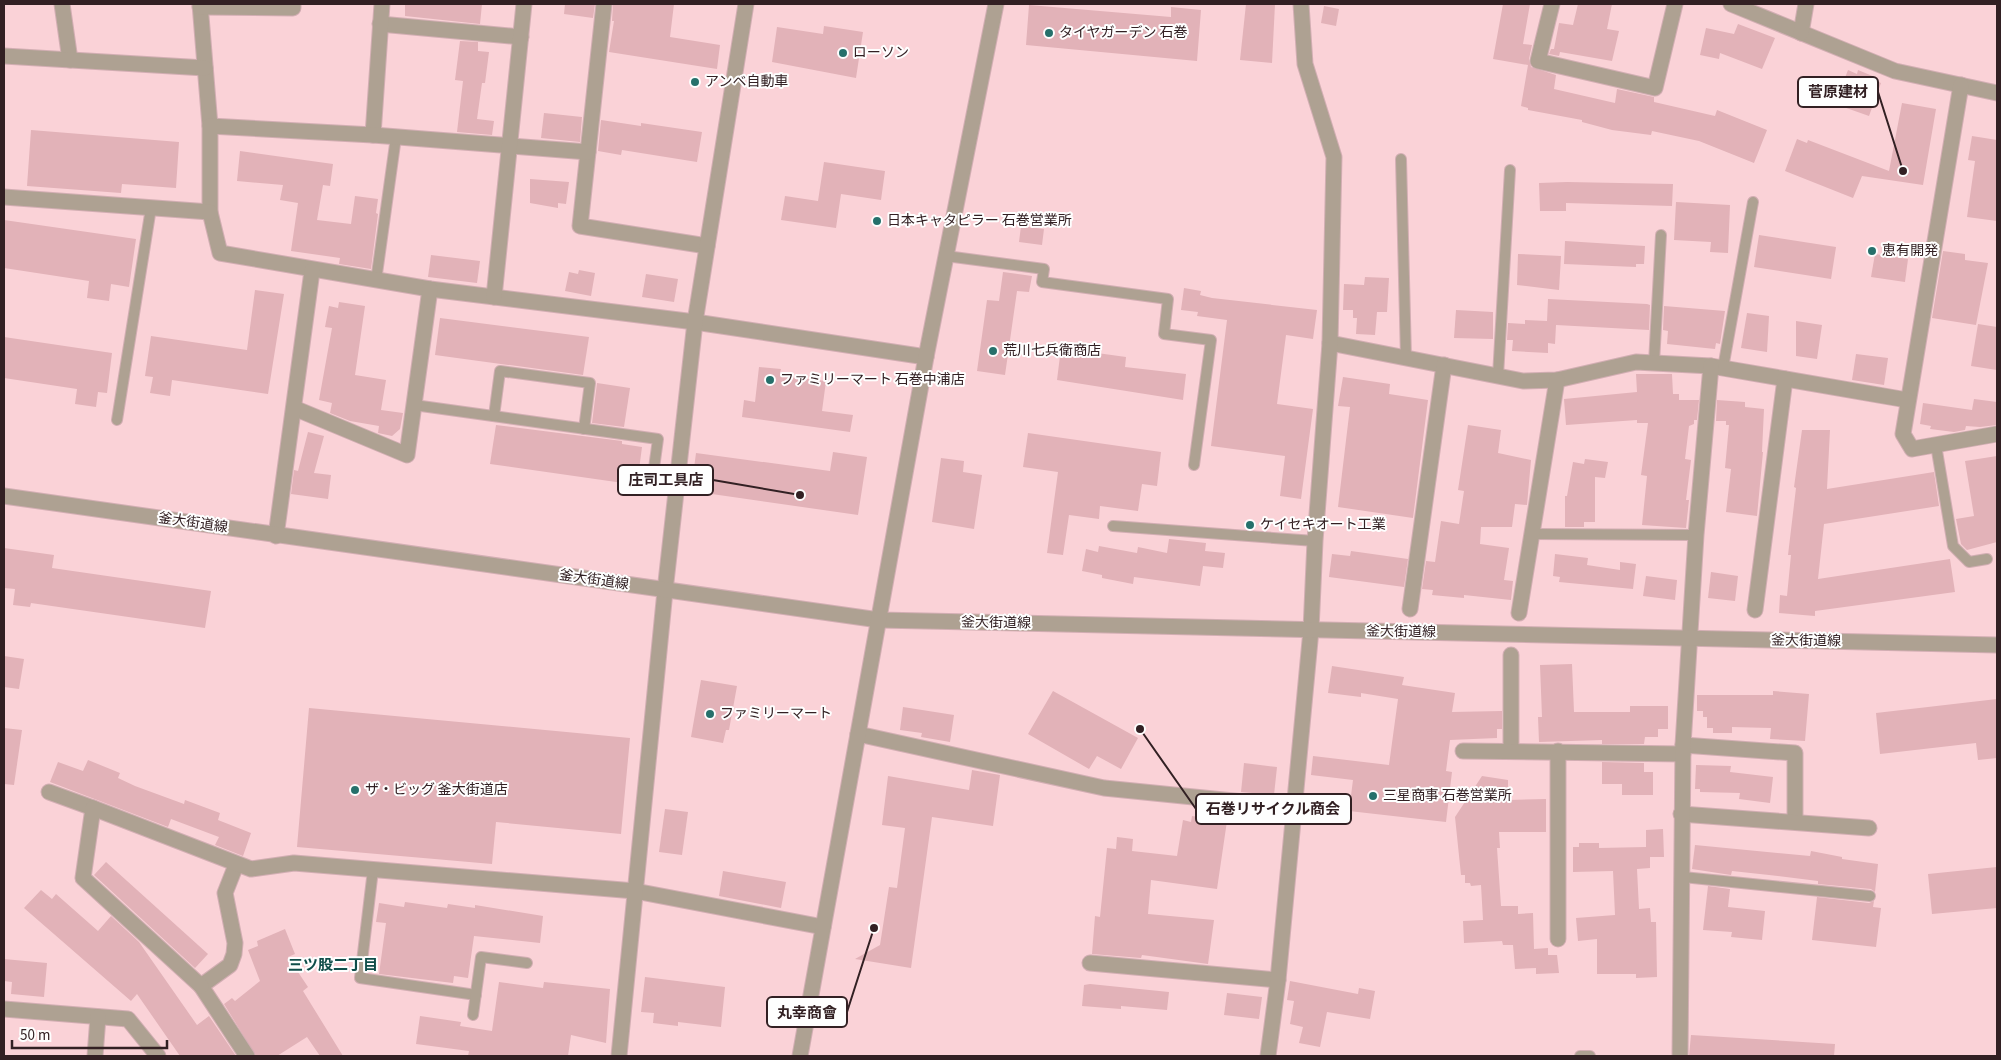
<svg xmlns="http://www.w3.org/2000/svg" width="2001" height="1060" font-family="'Source Sans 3','Noto Sans JP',sans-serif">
<rect width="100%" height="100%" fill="#fad2d7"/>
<g fill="#e2b2b8">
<path d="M405,4H482L480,24L405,16Z"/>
<path d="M565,4H595L593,18L564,14Z"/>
<path d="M613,4H674L670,37L720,45L717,69L609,52L614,21H612Z"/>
<path d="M1246,4H1275L1272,63L1240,60Z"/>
<path d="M1503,4H1530L1523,44L1532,45L1529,59L1531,67L1556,75L1554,89L1615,103L1617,89L1654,97V102L1715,116L1717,110L1767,130L1754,163L1699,141L1652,131L1651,135L1612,130L1582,122V120L1528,110V108L1521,106L1528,65L1493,59Z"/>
<path d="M1578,4H1612L1607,29L1619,31L1612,61L1560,52L1559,56L1549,54L1551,49H1554L1559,23L1573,25Z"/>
<path d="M1029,5L1171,17V7L1201,10L1197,61L1026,45Z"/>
<path d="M1324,6L1339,9L1336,26L1321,23Z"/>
<path d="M1738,24L1775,38L1762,69L1720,53L1719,59L1700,55L1706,28L1734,34Z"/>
<path d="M824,26L863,32L856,78L772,62L777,27L823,34Z"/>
<path d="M460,41L478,42V51L489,52L485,83H482L477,119L494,121L492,135L457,132L463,81L455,80Z"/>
<path d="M1848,70L1857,74L1858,70L1875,77L1874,80L1881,83L1869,116L1835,104Z"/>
<path d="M1902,103L1936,109L1923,185L1862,176L1853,198L1785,171L1797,139L1807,143L1808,140L1889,171Z"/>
<path d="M544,113L582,117L580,142L541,138Z"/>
<path d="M601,120L641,126V123L702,132L697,162L622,150L621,155L598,151Z"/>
<path d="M31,130L179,142L176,188L122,184L121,193L27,186Z"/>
<path d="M1972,136L1997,140V221L1967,217L1975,161L1968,160Z"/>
<path d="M240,151L333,164L330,186L323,185L317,220L351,224L355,196L378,199L376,213L378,214L371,269L339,264L340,258L291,251L298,203L280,200L283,185L237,181Z"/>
<path d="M824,162L885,171L881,200L841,194L836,228L781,220L785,196L818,201Z"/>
<path d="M530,179L569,182L566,204L558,203V208L530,203Z"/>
<path d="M1567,182L1673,184L1672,206L1566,203V211H1540L1539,183Z"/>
<path d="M1676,202L1730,205L1728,253L1710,252L1711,242L1674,240Z"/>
<path d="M4,220L136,239L129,287L111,284L109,301L87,298L89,281L4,268Z"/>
<path d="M1021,226L1044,229L1042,245L1019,242Z"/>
<path d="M1759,235L1836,247L1831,279L1754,267Z"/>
<path d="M1565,241L1645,246L1644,264H1636V267L1564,264Z"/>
<path d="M1943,251L1965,254V260L1988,263L1976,325L1932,318Z"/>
<path d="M1518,254L1561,256L1559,290L1517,285Z"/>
<path d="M1875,254L1908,259L1905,282L1871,277Z"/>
<path d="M431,255L480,261L477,283L428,277Z"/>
<path d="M579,270L595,273L591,296L565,291L569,272L578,274Z"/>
<path d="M1003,272L1032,276L1029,292L1017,291L1005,375L977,371L987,300L999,301Z"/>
<path d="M646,274L678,279L674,302L642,297Z"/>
<path d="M1365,277L1389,278L1387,312H1377L1375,335L1356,334L1357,318H1353V310H1343L1344,284L1364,285Z"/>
<path d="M1184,288L1201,291L1200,295L1212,298L1317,310L1313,339L1286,335L1277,404L1313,409L1301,499L1280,496L1285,456L1211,446L1227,320L1197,316L1198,312L1181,310Z"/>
<path d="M255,290L284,294L268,394L172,380L170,396L150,393L153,377L145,376L151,336L247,350Z"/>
<path d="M1548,299L1647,304L1650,305L1649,330L1556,325L1555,344L1548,343V353L1512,351L1513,340H1507L1508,323L1525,324V320L1547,321Z"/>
<path d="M339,302L365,306L355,375L386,380L381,410L403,413L400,429L392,436L378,433L379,426L350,421L330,413L332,403L319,400L332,328L325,327L329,306L338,308Z"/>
<path d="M1664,306L1725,311L1720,344L1716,343L1715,349L1667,344L1668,331L1663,330Z"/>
<path d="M1456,310L1493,312V339L1454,338Z"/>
<path d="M1747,313L1769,316L1767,352L1741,348Z"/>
<path d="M440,318L589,337L583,375L435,355Z"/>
<path d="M1796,321L1822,325L1817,359L1796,356Z"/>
<path d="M1978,324L1997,327V370L1971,366Z"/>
<path d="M4,337L112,353L107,393L98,392L96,407L75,404L77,389L4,378Z"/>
<path d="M1061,348L1126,357L1125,367L1186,374L1183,400L1057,380Z"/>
<path d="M1856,354L1888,358L1884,385L1852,380Z"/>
<path d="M759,367L781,369L780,373L791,374L790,377L826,381L822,411L853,415L850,432L742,417L744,400L755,402Z"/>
<path d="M1636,374H1672L1673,394H1679V400H1699L1697,420H1694V424L1689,426L1685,459L1691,460L1686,500H1689L1686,528L1642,525L1647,476L1641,475L1648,423H1637V420L1566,425L1564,399L1637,392Z"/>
<path d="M1343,377L1390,384L1389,394L1428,400L1413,518L1338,507L1350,407L1338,406Z"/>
<path d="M597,383L630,388L624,427L592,423Z"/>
<path d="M1974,399L1997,402V425L1980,427L1966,426L1965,430L1954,432L1930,429L1931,426L1920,424L1923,403L1972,410Z"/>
<path d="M1717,400L1745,402V407L1764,409L1762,452H1763L1757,516L1726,512L1731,469L1725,468L1729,425H1726V421H1716Z"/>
<path d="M496,425L622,441V444L642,447L637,485L490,464Z"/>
<path d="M1468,425L1501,430L1498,453L1531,460L1527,505L1515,504L1512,527H1481L1480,544L1509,548L1504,580L1513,581L1511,600L1464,595V598L1432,595L1433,590L1422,589L1426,561L1435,562L1441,521L1459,524L1464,491L1458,490Z"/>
<path d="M1802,430H1830L1827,489L1934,472L1939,506L1824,524L1818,579L1950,559L1955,592L1815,611V616L1779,613L1780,595L1787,596L1791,555H1788L1796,488L1794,487Z"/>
<path d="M308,432L324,436L314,473L331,475L328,499L291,494L294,470L298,471Z"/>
<path d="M1028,433L1161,452L1157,486L1142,484L1138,511L1100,506L1099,519L1069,515L1063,555L1047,553L1058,472L1023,467Z"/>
<path d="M833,452L867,457L858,515L691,491L696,453L830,471Z"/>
<path d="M1997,456V542L1967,550L1961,544L1956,519L1974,516L1965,461Z"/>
<path d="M941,458L964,461L963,472L982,475L974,529L932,522Z"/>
<path d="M1585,459L1608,462L1605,478L1595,477V522H1584V527H1565V496H1567L1573,462L1584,464Z"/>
<path d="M1169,539L1206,543L1205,551L1225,553L1223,568L1203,566L1200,586L1134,577L1133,584L1102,578V575L1082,571L1086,549L1098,552L1099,546L1137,553L1138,547L1167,553Z"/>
<path d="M4,548L54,555L52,568L211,591L205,628L31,603L30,607L13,605L15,589L4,588Z"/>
<path d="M1351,551L1408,559L1404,587L1329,577L1332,554L1350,556Z"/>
<path d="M1555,554L1588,558L1587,565L1620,570V562L1636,564L1633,589L1559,582L1560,577L1553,576Z"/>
<path d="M1711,572L1738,576L1735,601L1708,598Z"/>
<path d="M1646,576L1677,580L1675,600L1643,596Z"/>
<path d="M4,656L24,659L19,689L4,687Z"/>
<path d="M1572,664L1574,712H1630V706H1668V729H1658V737H1645L1644,744H1602V740L1539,742L1538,717H1542L1540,665Z"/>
<path d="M1332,666L1404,677L1402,685L1455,693L1452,712L1502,711V729H1497V738L1450,740L1446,771L1452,772L1446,822L1349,811L1353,780L1311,775L1313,756L1389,765L1398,699L1361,693V697L1328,693Z"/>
<path d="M701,680L737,686L729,730H726L723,743L691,737Z"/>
<path d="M1053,691L1138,738L1121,769L1097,756L1089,769L1028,734Z"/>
<path d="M1773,691L1809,694L1805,741L1770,739L1771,728L1732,727V733H1713V728H1707V717H1703V711H1697V695H1773Z"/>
<path d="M1997,699V758L1978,760L1976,743L1880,754L1876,713Z"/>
<path d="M903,707L954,715L950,742L921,737L922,733L900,730Z"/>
<path d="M309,708L630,738L621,834L496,822L492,864L297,847Z"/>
<path d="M4,728L22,730L14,785L4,784Z"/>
<path d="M88,760L120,773L118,778L135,786L184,804L185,800L220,813L218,820L251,833L243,856L215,845L219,837L171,819L168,827L50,782L58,762L83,771Z"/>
<path d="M1602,762L1644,763V772H1653V795H1622V784H1602Z"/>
<path d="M1244,763L1277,767L1274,795L1241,792Z"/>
<path d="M1696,765L1731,766L1730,772L1773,777L1770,803L1739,799L1740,793L1700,792V789H1695Z"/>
<path d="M972,770L1000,775L993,826L932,817L911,968L855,959L880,945L889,887L897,888L905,828L882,825L888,776L969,790Z"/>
<path d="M1482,776L1508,780V800L1546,799V832H1499L1500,848H1497L1501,906H1518V914L1533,913L1534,949L1548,948V955H1557L1559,973L1536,974V968L1515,969L1513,945H1503L1502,941L1464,943L1463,921L1483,920L1481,885L1471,886L1470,883H1465V875H1461L1455,817Z"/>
<path d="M665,809L688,812L682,855L659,852Z"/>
<path d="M1192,816L1227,821L1217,889L1151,880L1148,914L1214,920L1208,964L1142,955L1141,958L1092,954L1095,916L1100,917L1107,848L1116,849L1117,837L1133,839L1132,851L1177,856L1183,820L1191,822Z"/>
<path d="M1663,829L1664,857H1650V868L1637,869L1639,909L1650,908L1651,922H1656L1657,977L1636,978V974H1597V939L1578,941L1576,918L1615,915L1613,871L1573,872V847H1579V843H1599V848L1646,847V830Z"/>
<path d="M1695,845L1810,856L1811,851L1842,857V859L1878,864L1875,892L1871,889L1818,884V881L1769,875L1732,871L1731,875L1692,869Z"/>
<path d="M106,862L208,954L195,968L94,875Z"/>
<path d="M1997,867V908L1932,914L1928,874Z"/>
<path d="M723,871L786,882L781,908L719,896Z"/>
<path d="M1708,886L1730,889L1728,907L1765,911L1762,940L1731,937L1732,932L1703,930Z"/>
<path d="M41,890L52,899L56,894L98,931L111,916L139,942L197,1025L209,1016L236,1056H180L137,994L131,1001L24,908Z"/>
<path d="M1817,897L1869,903L1874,901L1873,907L1881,908L1876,947L1812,940Z"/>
<path d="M405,902L447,908L448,904L475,908V905L543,916L540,943L474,936L468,978L454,976L453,983L379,974L386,923L376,922L379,903L404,907Z"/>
<path d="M285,929L295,954L288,957L308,987L303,991L343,1056H320L307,1037L277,1056H256L224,1004L232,998L235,1001L260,981L248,950L258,946L257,941Z"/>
<path d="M4,959L47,963L44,997L11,994L12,982L4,981Z"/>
<path d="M645,977L725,987L721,1027L678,1022V1026L653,1023L654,1013L641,1012Z"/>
<path d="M1290,981L1358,994L1359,988L1375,991L1370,1019L1327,1012L1320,1047L1299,1043L1303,1027L1290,1024L1294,1001L1287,1000Z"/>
<path d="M499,982L543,988L544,982L610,989L606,1043L571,1035L568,1056H468L469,1051L416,1044L420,1016L461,1022L460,1026L492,1031Z"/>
<path d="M1090,984L1169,992L1167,1010L1121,1006V1009L1082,1006L1084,985Z"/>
<path d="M1227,993L1262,997L1259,1019L1224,1015Z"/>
<path d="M1691,1035L1835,1044L1834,1056H1689Z"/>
</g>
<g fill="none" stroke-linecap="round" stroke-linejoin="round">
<g stroke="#d2aeb3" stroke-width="12">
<g id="service">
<path d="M1401,159L1406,358"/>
<path d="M946,256L1044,269L1042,282L1168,299L1164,334L1211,340L1194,465"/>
<path d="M376,281L396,137"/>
<path d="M1654,363L1661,235"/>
<path d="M1723,368L1753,202"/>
<path d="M1498,376L1510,170"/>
<path d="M414,405L658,439L651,490"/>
<path d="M494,416L500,371L590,383L584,429"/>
<path d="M117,420L151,208"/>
<path d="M1936,445L1953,546L1969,562L1987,559"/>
<path d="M1113,526L1315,541"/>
<path d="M1534,534L1696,535"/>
<path d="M373,870L360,978L476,995"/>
<path d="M1683,877L1870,896"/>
<path d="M473,1015L481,957L527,963"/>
<path d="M1580,1056H1590"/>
</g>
</g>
<g stroke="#d2aeb3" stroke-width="17">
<g id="minor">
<path d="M62,4L70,60"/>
<path d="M200,4L210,126"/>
<path d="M604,4L580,226L707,246"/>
<path d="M1552,4L1538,61L1655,88L1675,4"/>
<path d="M1731,4L1895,71L1997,93"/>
<path d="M200,7L293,8V4"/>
<path d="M380,24L521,37"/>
<path d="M1801,33L1806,4"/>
<path d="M4,56L205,68"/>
<path d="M1961,85L1903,434L1912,449L1997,434"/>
<path d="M373,135L382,4"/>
<path d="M588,152L373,135L210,126V212L220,253L430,289L695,322L926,357"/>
<path d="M4,197L210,212"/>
<path d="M494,297L524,4"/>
<path d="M1330,343L1523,381L1557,380L1636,362L1654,363L1711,366L1907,400"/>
<path d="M294,408L407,455L430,289"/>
<path d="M276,536L312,271"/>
<path d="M1410,609L1444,365"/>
<path d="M1755,610L1785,379"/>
<path d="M1519,613L1557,380"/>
<path d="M1511,655V751"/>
<path d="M858,734L1104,788L1293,807"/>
<path d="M1683,745L1795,753V821"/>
<path d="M1463,751L1683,754"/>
<path d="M49,792L93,808"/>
<path d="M1681,814L1869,828"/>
<path d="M236,865L225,893L235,943L234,954L230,965L201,986L247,1056"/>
<path d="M1558,939V751"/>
<path d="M1090,963L1278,980"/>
<path d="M201,986L83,878L93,808L251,869L294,863L635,891L823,927"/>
<path d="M4,1009L128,1019L158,1056"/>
<path d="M95,1056L98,1017"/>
<path d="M619,1056L665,591L695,322L746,4"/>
<path d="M1268,1056L1278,980L1311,630L1315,541L1330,343L1334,157L1305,64L1301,4"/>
<path d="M1680,1056L1683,745L1696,535L1711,366"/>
</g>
</g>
<g stroke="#d2aeb3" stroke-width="17">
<g id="tertiary">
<path d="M4,496L879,620L1997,645"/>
<path d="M800,1056L926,357L996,4"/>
</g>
</g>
<use href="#service" stroke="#aea192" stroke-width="10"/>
<use href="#minor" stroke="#aea192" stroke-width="15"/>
<use href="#tertiary" stroke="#aea192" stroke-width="15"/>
</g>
<g fill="#26706b" stroke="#fefefe" stroke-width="2">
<circle cx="1049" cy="33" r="5"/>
<circle cx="843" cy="53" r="5"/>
<circle cx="695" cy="82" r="5"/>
<circle cx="877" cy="221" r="5"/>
<circle cx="1872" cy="251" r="5"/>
<circle cx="993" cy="351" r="5"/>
<circle cx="770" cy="380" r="5"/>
<circle cx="1250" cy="525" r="5"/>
<circle cx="710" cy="714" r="5"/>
<circle cx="355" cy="790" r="5"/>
<circle cx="1373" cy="796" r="5"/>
</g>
<g text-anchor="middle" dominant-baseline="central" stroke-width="4" stroke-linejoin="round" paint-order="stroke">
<g font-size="14" fill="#322023" stroke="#fefefe" text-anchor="start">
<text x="1059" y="33">タイヤガーデン 石巻</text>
<text x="853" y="53">ローソン</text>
<text x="705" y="82">アンベ自動車</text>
<text x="887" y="221">日本キャタピラー 石巻営業所</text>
<text x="1882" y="251">恵有開発</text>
<text x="1003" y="351">荒川七兵衛商店</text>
<text x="780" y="380">ファミリーマート 石巻中浦店</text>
<text x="1260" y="525">ケイセキオート工業</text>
<text x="720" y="714">ファミリーマート</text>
<text x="365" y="790">ザ・ビッグ 釜大街道店</text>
<text x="1383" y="796">三星商事 石巻営業所</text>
</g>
<g font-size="14" fill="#322023" stroke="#fefefe">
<text transform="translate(193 523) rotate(8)">釜大街道線</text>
<text transform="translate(594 580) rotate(8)">釜大街道線</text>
<text transform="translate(996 623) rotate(1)">釜大街道線</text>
<text transform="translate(1401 632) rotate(1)">釜大街道線</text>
<text transform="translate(1806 641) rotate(1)">釜大街道線</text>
</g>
<g font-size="15" font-weight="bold" fill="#0f4d49" stroke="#fefefe">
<text x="333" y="965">三ツ股二丁目</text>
</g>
</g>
<path fill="none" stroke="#322023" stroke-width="2" d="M1903 171L1878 92M800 495L713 480M1140 729L1196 809M874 928L847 1012"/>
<g fill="#322023" stroke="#fefefe" stroke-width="2">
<circle cx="1903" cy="171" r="5"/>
<circle cx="800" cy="495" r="5"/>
<circle cx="1140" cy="729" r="5"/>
<circle cx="874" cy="928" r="5"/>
</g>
<g fill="#fefefe" stroke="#322023" stroke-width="2">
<rect x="1798" y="77" width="80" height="30" rx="5"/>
<rect x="618" y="465" width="95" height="30" rx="5"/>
<rect x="1196" y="794" width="155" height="30" rx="5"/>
<rect x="767" y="997" width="80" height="30" rx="5"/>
</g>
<g font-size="15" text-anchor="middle" font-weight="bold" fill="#322023">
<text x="1838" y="97">菅原建材</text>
<text x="666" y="485">庄司工具店</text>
<text x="1273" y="814">石巻リサイクル商会</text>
<text x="807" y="1018">丸幸商會</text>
</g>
<rect width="2001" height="1060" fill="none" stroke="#322023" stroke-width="10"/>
<path d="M12 1040v8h155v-8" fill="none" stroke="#322023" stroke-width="2.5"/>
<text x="20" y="1040" font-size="15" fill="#322023" stroke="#fefefe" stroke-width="4" paint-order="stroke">50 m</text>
</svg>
